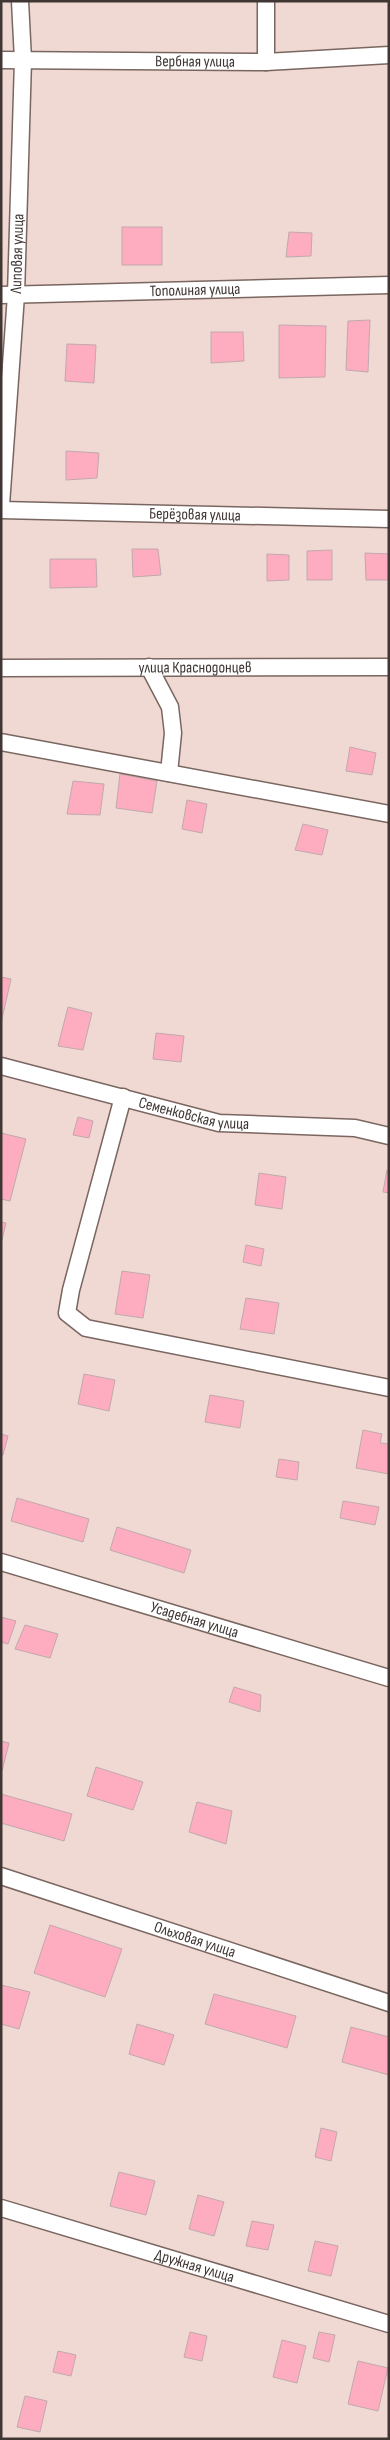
<svg xmlns="http://www.w3.org/2000/svg" width="390" height="2440" font-family="'Sofia Sans Condensed',sans-serif">
<rect width="100%" height="100%" fill="#f0d9d2"/>
<g fill="#feacc0" stroke="#c0a9ae">
<rect x="122" y="227" width="40" height="38"/>
<path d="M289,232L312,233L311,256L286,257Z"/>
<path d="M370,320L368,372L346,370L348,321Z"/>
<path d="M279,325L326,326L325,377L279,378Z"/>
<path d="M211,332H243L244,361L211,363Z"/>
<path d="M67,344L96,345L94,383L65,381Z"/>
<path d="M66,451L99,453L97,478L66,480Z"/>
<path d="M132,549H158L161,575L133,577Z"/>
<path d="M332,550V580H307V551Z"/>
<path d="M365,553L389,554V580H366Z"/>
<path d="M267,554L289,555V580L267,581Z"/>
<path d="M50,559H96L97,587L50,588Z"/>
<path d="M350,747L376,753L372,775L346,771Z"/>
<path d="M120,774L157,781L152,813L116,808Z"/>
<path d="M73,781L104,784L100,815L67,814Z"/>
<path d="M187,800L207,804L202,833L182,829Z"/>
<path d="M303,824L328,830L322,855L295,850Z"/>
<path d="M1,977L11,979L1,1023Z"/>
<path d="M68,1007L92,1013L83,1050L58,1046Z"/>
<path d="M156,1033L184,1036L181,1062L153,1059Z"/>
<path d="M78,1117L93,1121L89,1138L73,1135Z"/>
<path d="M1,1133L26,1139L10,1201L1,1199Z"/>
<path d="M387,1170L389,1171V1193L383,1192Z"/>
<path d="M259,1173L286,1177L282,1209L255,1205Z"/>
<path d="M1,1222L6,1223L1,1244Z"/>
<path d="M246,1245L264,1249L261,1266L243,1262Z"/>
<path d="M122,1271L150,1275L143,1318L115,1314Z"/>
<path d="M246,1298L279,1303L274,1334L240,1329Z"/>
<path d="M84,1374L115,1380L109,1411L78,1404Z"/>
<path d="M210,1395L244,1401L240,1428L205,1422Z"/>
<path d="M363,1430L382,1434L380,1443L389,1444V1474L356,1468Z"/>
<path d="M1,1434L8,1436L3,1455H1Z"/>
<path d="M279,1459L299,1462L297,1480L276,1477Z"/>
<path d="M17,1498L89,1519L83,1542L11,1521Z"/>
<path d="M343,1501L379,1507L375,1525L340,1518Z"/>
<path d="M117,1527L191,1550L184,1573L110,1550Z"/>
<path d="M1,1617L16,1621L8,1644L1,1642Z"/>
<path d="M25,1625L58,1634L50,1658L15,1649Z"/>
<path d="M234,1687L261,1695L260,1712L229,1702Z"/>
<path d="M1,1741L9,1743L2,1771H1Z"/>
<path d="M96,1767L143,1782L133,1810L87,1796Z"/>
<path d="M1,1794L72,1814L64,1841L1,1823Z"/>
<path d="M197,1802L232,1811L226,1844L189,1832Z"/>
<path d="M50,1925L122,1949L105,1997L34,1973Z"/>
<path d="M1,1985L30,1992L19,2029L1,2024Z"/>
<path d="M214,1994L296,2016L287,2048L205,2024Z"/>
<path d="M137,2024L174,2035L164,2065L129,2054Z"/>
<path d="M351,2027L389,2037V2075L342,2062Z"/>
<path d="M321,2128L337,2132L331,2161L315,2157Z"/>
<path d="M119,2172L155,2181L146,2215L110,2206Z"/>
<path d="M198,2195L224,2202L214,2236L189,2229Z"/>
<path d="M252,2221L274,2225L268,2250L246,2246Z"/>
<path d="M315,2241L338,2246L331,2276L308,2271Z"/>
<path d="M190,2332L207,2336L202,2361L184,2357Z"/>
<path d="M319,2332L335,2335L329,2362L313,2358Z"/>
<path d="M282,2340L306,2346L297,2383L273,2377Z"/>
<path d="M58,2351L76,2355L71,2376L53,2372Z"/>
<path d="M358,2361L388,2368L378,2411L348,2404Z"/>
<path d="M25,2396L47,2401L40,2432L17,2427Z"/>
</g>
<g fill="none" stroke-linecap="round" stroke-linejoin="round">
<g stroke="#7a6660" stroke-width="19">
<g id="minor">
<path id="s1" d="M1,60L266,62L389,55"/>
<path d="M266,62V1"/>
<path id="s2" d="M1,295L389,285"/>
<path id="s3" d="M1,505L16,295L23,60L20,1"/>
<path id="s4" d="M1,510L389,519"/>
<path d="M149,667L170,707L173,733L169,773"/>
<path id="s5" d="M1,668L389,667"/>
<path d="M1,742L389,814"/>
<path id="s6" d="M1,1066L219,1123L355,1128L389,1136"/>
<path d="M123,1097L71,1290L67,1313L86,1328L389,1388"/>
<path id="s7" d="M1,1562L389,1678"/>
<path id="s8" d="M1,1876L389,2003"/>
<path id="s9" d="M1,2208L389,2324"/>
</g>
</g>
<use href="#minor" stroke="#fff" stroke-width="16"/>
</g>
<g text-anchor="middle" dominant-baseline="central" stroke-width="5" stroke-linejoin="round" paint-order="stroke">
<g font-size="16" fill="#403735" stroke="#fff">
<text stroke="none"><textPath href="#s1" startOffset="194">Вербная улица</textPath></text>
<text stroke="none"><textPath href="#s3" startOffset="252">Липовая улица</textPath></text>
<text stroke="none"><textPath href="#s2" startOffset="194">Тополиная улица</textPath></text>
<text stroke="none"><textPath href="#s4" startOffset="194">Берёзовая улица</textPath></text>
<text stroke="none"><textPath href="#s5" startOffset="194">улица Краснодонцев</textPath></text>
<text stroke="none"><textPath href="#s6" startOffset="199">Семенковская улица</textPath></text>
<text stroke="none"><textPath href="#s7" startOffset="202">Усадебная улица</textPath></text>
<text stroke="none"><textPath href="#s8" startOffset="204">Ольховая улица</textPath></text>
<text stroke="none"><textPath href="#s9" startOffset="202">Дружная улица</textPath></text>
</g>
</g>
<rect width="390" height="2440" fill="none" stroke="#403735" stroke-width="5"/>
</svg>
